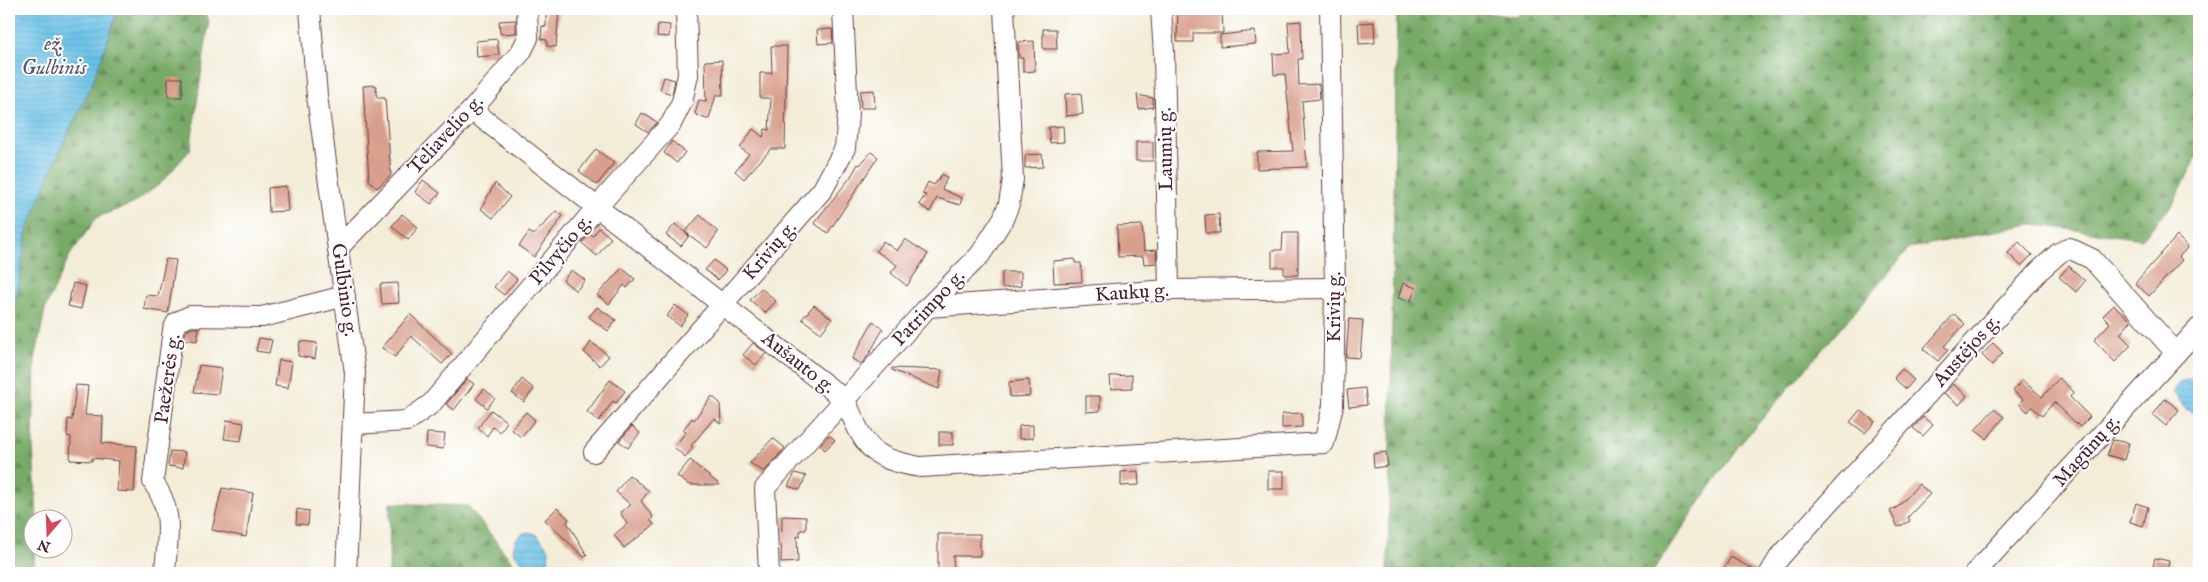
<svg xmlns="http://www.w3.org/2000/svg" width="2208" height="582" font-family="'IM FELL English',serif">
<defs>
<pattern id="forest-firs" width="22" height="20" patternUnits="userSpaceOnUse" patternTransform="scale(1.25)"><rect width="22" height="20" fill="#7a6"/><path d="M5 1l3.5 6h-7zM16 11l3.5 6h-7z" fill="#648a54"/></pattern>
<pattern id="water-rules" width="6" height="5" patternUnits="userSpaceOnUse" patternTransform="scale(1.25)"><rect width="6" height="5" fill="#69c1e7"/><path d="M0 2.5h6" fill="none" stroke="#5da5c6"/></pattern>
</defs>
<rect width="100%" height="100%" fill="#fff"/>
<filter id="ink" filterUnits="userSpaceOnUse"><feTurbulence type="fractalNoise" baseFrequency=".02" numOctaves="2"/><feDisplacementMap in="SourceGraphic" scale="10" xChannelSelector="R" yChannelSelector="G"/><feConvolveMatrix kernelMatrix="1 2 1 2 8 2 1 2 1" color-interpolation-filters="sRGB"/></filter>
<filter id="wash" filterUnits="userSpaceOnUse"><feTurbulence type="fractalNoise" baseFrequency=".0096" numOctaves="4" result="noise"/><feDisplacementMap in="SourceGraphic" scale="20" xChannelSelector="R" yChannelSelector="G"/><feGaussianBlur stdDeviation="1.12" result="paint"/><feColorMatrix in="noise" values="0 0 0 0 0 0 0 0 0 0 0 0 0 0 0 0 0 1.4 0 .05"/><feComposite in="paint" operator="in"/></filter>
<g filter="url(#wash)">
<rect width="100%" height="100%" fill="#f3edd8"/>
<g fill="url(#forest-firs)" stroke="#606448">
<path d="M116,9H203L209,21L190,150L161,183L133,204L97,217L70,255L45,309L35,360L33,446L37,519L32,520V550H35L33,573H9V363L14,311L27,231L58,154L92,84L115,19Z"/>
<path d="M1397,9H1458L1517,17L1523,9H2199V152L2173,204L2142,239L2031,224L1910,248L1737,448L1652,573H1392L1388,572Z"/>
<path d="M390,503L468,506L521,573H389Z"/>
</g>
<g fill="url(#water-rules)" stroke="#5a7089">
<path d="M9,9H116L115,19L92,84L58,154L27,231L14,311L9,363Z"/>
<path d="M2199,377V416L2185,408L2173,392C2179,379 2187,380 2199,377Z"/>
<path d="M528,532L536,534L549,549L548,564C534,576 523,563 513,552C514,541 517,534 528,532Z"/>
</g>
<g id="blocks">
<g fill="#d89f8c">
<path d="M546,9H559L556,47L547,46V40L541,39L542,26L546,27Z"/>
<path d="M1178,9H1192V11L1222,10L1223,33H1193V42H1177Z"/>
<path d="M516,20V33L500,34L499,21Z"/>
<path d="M1301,21L1302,59H1298L1299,85L1319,84L1320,99L1302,101L1307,167L1257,169V152L1293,151L1285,74L1274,75L1273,54L1290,53L1288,22Z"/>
<path d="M1374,22L1375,43L1359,44L1358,23Z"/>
<path d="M658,24L670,25L669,37L657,36Z"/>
<path d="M832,29L833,43L818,44L817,30Z"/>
<path d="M1043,29H1056L1057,49H1043Z"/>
<path d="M1255,31L1256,44L1220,47V35Z"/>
<path d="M497,39L499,55L477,57L476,41Z"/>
<path d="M1034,41L1035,71L1023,72V58H1019L1018,42Z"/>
<path d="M771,46H787L785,149H771L744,179L735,171L749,154L740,148L753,129L763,137L765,129L769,130L771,98H760V73H772Z"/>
<path d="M722,60L723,95H716L709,119H706L695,114L699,100L706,101L705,61Z"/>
<path d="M664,77L675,80L672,94L660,90Z"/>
<rect x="168" y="78" width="14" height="19"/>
<path d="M376,85L377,98H385L391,175L377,188L369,180L363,86Z"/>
<path d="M874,90L875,108H861L860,91Z"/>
<path d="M1081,93L1083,114L1066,116L1065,94Z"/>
<path d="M1137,95L1153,98V107L1139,109Z"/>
<path d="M642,113L657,122L648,132L636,124Z"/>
<path d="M1063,126L1064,142L1050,143L1048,127Z"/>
<path d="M672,141L685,152L677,163L664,153Z"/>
<rect x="1136" y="142" width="17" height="19"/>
<path d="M596,149L614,163L597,185L579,171Z"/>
<path d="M871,152L878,157L828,233L814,223L850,178L858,164L860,165Z"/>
<path d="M1042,154L1043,167L1025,168V155Z"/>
<path d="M942,174L947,178L942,189L962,198L960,205L937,198L930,212L919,204L926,195L922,194L928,182L934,185Z"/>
<path d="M423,180L440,193L431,204L415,192Z"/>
<path d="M495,183L510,197L493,218L481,209Z"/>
<path d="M286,186L288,211L269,212L268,188Z"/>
<path d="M556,211L563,216L534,257L519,246L529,232L534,235Z"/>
<path d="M402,214L418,227L408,240L392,226Z"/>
<path d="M1219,214L1220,233H1206L1205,215Z"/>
<path d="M700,215L718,232L707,248L685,232Z"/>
<path d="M675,224L689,236L681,246L666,235Z"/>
<path d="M1142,225L1144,251L1156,250L1157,263L1144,264L1143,256L1118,257L1117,226Z"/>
<path d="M599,228L611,238L597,256L582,243L590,234L593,236Z"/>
<path d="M1283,233H1298V275H1284V267H1272V250H1282Z"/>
<path d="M2177,236L2188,247L2179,257L2182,260L2149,296L2135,283Z"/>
<path d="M905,239L928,254L907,286L891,273L897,265L876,251L883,241L897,251Z"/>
<path d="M2019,242L2032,255L2021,266L2008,253Z"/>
<path d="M166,259L176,260L168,313L144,309L146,295L158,296Z"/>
<path d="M1075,259V263H1081L1082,282L1054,283L1053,261Z"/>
<path d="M714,260L726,270L718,280L705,270Z"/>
<path d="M2069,266L2085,281L2076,292L2059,277Z"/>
<path d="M622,268L635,279L627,288L624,285L609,304L597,295Z"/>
<path d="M572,270L585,280L576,291L563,280Z"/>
<path d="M507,271L517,279L504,295L494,287Z"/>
<path d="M1002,272H1021V286L1002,288Z"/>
<path d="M73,283L86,286L81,309L68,306Z"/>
<path d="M398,283L399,303L382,304L380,284Z"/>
<path d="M1403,283L1416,288L1410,302L1398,298Z"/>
<path d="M761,288L776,301L765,313L750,300Z"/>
<path d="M675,305L688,315L680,326L667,316Z"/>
<path d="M814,305L832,319L821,333L802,319Z"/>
<path d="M2114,305L2131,321L2120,334L2131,345L2115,362L2094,340L2110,323L2103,316Z"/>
<path d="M597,307L616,320L608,331L589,317Z"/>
<path d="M410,314L452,354L442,364L411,336L395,357L382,348Z"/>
<path d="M1954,314L1965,324L1944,346L1948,350L1938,361L1923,349Z"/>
<path d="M1349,319L1363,320L1360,358L1346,357Z"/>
<path d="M873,321L883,329L868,356L861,364L852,359Z"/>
<path d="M193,328H199L197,341L184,339L186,331Z"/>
<path d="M259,338L272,340L269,353L256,351Z"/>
<path d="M300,341L317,343L315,359L298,356Z"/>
<path d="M591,342L609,356L600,366L584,352Z"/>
<path d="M753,343L766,353L756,365L743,355Z"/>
<path d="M1993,343L2003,353L1992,365L1982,355Z"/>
<path d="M279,360L292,362L288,388L275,386Z"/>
<path d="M199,365L222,368L218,394L194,392Z"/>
<path d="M892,368L942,370L939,389L892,370Z"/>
<path d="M1902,369L1914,380L1906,389L1894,378Z"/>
<path d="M1132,375V388L1111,389L1110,376Z"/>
<path d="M2059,378L2074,392L2070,397L2090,417L2080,427L2054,402L2042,416L2032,407L2028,412L2019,404L2023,399L2013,391L2022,380L2042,397Z"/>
<path d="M467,379L474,384L454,410L446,404Z"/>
<path d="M522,379L534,389L524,402L512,393Z"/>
<path d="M610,380L625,391L616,403L613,401L599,421L587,412Z"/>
<path d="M1029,380L1030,396L1010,397L1009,382Z"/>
<path d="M1953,384L1967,396L1959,405L1944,393Z"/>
<path d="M76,385L88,386L85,415L103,416L102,443L137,446L134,492L117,491L119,461L92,458V461L70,460L71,437L67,436L68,419L72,420Z"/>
<path d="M1365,388L1367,405L1349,407L1347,390Z"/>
<path d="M484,389L495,398L487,408L476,399Z"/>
<path d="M712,396L720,403L721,424L714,418L691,446L693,448L685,457L674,447L686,432L683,430L692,418L694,420Z"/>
<path d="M1086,396H1100V411L1086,412Z"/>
<path d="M2165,399L2179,410L2166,426L2153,415Z"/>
<path d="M1994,409L2004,417L1987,439L1975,430Z"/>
<path d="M491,410L507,422L500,432L493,427L487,436L478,428Z"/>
<path d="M1860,410L1875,422L1865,433L1850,422Z"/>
<path d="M526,412L535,420L521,437L511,429Z"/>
<path d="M1302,413V427L1282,428V414Z"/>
<path d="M1923,417L1933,425L1923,436L1913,428Z"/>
<path d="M227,420L244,423L241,441L224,439Z"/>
<path d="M1033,425V438L1019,439V426Z"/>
<path d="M632,426L640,433L628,448L619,441Z"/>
<rect x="939" y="432" width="14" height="13"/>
<path d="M427,433L445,434L443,449L426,447Z"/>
<path d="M829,435L835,440L825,450L820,445Z"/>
<path d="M773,438L785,448L764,472L750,463Z"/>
<path d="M2113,440L2129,443L2124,460L2107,455Z"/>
<path d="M170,451L185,452L183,468L168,466Z"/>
<path d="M1386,452L1388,466L1374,468L1373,454Z"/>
<path d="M690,460L720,485H689L677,476Z"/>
<path d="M1138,471L1139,485L1121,486V472Z"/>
<rect x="1268" y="471" width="16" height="18"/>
<path d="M795,473L806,476L800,490L788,486Z"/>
<path d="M629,475L649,491L641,501L653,517L650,520L654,525L624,548L614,535L627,524L620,512L631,505L616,492Z"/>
<path d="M1919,484L1930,494L1908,517L1910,521L1898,527L1890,511L1899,506Z"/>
<path d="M222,488L253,493L246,537L212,530Z"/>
<path d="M2136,503L2148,507L2143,526L2130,522Z"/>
<path d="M557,508L569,519L567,522L587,555L584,557L545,520Z"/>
<path d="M297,509L309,511L308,525L296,524Z"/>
<path d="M782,516L806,517V530H800V537L797,536L798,562L781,563Z"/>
<path d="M938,534H980V556H953L954,570L938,571Z"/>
<path d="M1731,557L1758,572V573H1721Z"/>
<path d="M2155,558L2169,561L2167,573L2152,571Z"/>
</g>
</g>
</g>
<g filter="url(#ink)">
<use href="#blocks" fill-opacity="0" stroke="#633e45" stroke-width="1"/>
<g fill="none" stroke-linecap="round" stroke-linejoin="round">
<g stroke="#633e45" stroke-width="22">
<g id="minor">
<path d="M310,9L317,96L355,373L346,573"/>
<path d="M1161,9L1164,54L1169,290"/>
<path d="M472,110L845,400C865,446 868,458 920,467L1324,443L1333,406L1335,288L1330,9"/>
<path d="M338,248L472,110L521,52L528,38L527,9"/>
<path d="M928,307L1169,290L1335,288"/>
<path d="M353,424L407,421L431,404L597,207L671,124L682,102L688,75L686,9"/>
<path d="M594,452L823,189L845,148L848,114L843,9"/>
<path d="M165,573C167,538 175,513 153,482L173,330L177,322L190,316L262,317L345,296"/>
<path d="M769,573L765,488L928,307L980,255L1003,219L1009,204L1013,179L1004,9"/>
<path d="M1770,573L1779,558L2039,271L2059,253L2069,248L2092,259L2176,353"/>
<path d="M1975,573L2199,328"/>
</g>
</g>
<use href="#minor" stroke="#fff" stroke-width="20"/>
</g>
</g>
<g text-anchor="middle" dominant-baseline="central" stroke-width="4" stroke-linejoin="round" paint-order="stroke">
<g font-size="20" fill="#4a1f2b" stroke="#fff">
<text transform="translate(446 135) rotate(-47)">Teliavelio g.</text>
<text transform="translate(1166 149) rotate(-91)">Laumių g.</text>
<text transform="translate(561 250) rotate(-50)">Pilvyčio g.</text>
<text transform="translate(770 251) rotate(-49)">Krivių g.</text>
<text transform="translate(344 290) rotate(82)">Gulbinio g.</text>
<text transform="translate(1132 293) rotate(-4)">Kaukų g.</text>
<text transform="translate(1334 307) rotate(-90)">Krivių g.</text>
<text transform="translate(929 308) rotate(-47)">Patrimpo g.</text>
<text transform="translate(1967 351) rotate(-48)">Austėjos g.</text>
<text transform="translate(798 363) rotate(38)">Aušauto g.</text>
<text transform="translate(168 379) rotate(-82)">Paežerės g.</text>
<text transform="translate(2087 451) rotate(-48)">Magūnų g.</text>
</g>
<g font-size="21" font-style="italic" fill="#55586d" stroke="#fff">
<text x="54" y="44">ež.<tspan x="54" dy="24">Gulbinis</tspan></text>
</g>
</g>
<rect width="2208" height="582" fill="none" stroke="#fff" stroke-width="30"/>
<g transform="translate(48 534) rotate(199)"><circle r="24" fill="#ffffff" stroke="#b7a5aa"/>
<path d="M0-4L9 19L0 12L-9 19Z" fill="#d1495b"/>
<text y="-8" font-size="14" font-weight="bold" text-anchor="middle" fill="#4a1f2b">N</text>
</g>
</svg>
